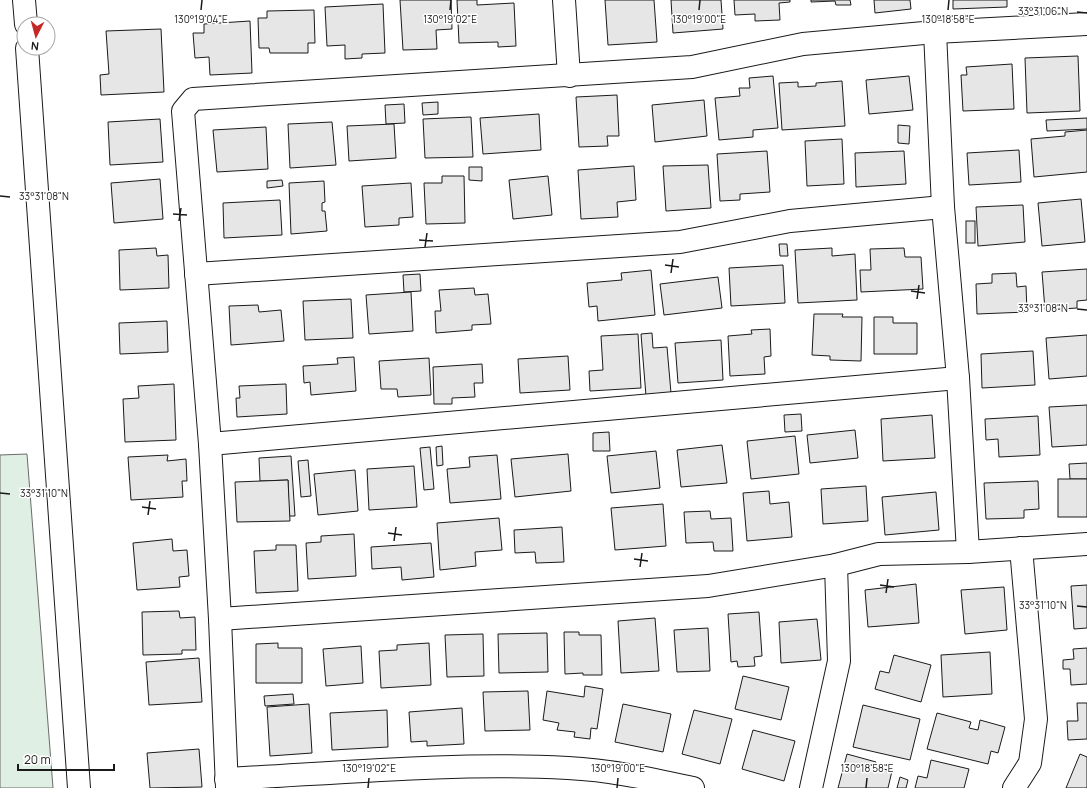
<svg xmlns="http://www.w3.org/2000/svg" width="1087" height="788" font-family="Manrope,sans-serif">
<rect width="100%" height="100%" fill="#fff"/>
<path fill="#e0efe3" stroke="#6a6a6a" d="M27,454L53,788H0V455Z"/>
<g fill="#e6e6e6" stroke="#1a1a1a">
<path d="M400,0H451L452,29L436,30L437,49L403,50Z"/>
<path d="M457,0H477V5L514,3L516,46L498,47V42L459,43Z"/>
<path d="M605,0H654L657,42L608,45Z"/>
<path d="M671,0H721L723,29L673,33Z"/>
<path d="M734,0H790V2L779,3L780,20L755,21V14L735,15Z"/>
<path d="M811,0H850L851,5H836L835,1L811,2Z"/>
<path d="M874,0H910L911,9L875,13Z"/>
<path d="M953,0H1007V7L953,9Z"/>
<path d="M383,4L385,53L362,54V58L345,59V45L327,46L325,7Z"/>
<path d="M314,10L315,43H308V53H270L269,48H259L258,18H267V11Z"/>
<path d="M250,21L252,73L210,75L209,57L195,58L193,33H204V24Z"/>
<path d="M161,29L164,92L101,95L100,75L109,74L106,31Z"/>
<path d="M1078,56L1080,111L1027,113L1025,58Z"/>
<path d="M1012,64L1014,109L963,111L961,75H967L966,67Z"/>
<path d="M773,76L778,128L753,130V137L719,140L715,98L740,96L739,88H750L749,78Z"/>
<path d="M909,76L913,110L869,114L866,80Z"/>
<path d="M842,81L845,126L782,130L779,83L798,82V87L816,86V83Z"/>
<path d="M617,95L619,136H607L608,146L579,147L576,97Z"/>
<path d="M704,100L707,136L655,142L652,105Z"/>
<path d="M438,102V114L423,115L422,103Z"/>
<path d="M404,104L405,123L386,124L385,105Z"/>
<path d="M539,114L541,150L483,154L480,118Z"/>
<path d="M471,117L473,157L425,158L423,119Z"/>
<path d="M1087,118V129L1047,131L1046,120Z"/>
<path d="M160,119L163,162L110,165L108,122Z"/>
<path d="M332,122L336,165L290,168L288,124Z"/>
<path d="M394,124L396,158L349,161L347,126Z"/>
<path d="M898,125L910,126L909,144L898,143Z"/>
<path d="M266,127L268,169L217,172L213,130Z"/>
<path d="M1087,130V172L1034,177L1031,139L1065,136V132Z"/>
<path d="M842,139L844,184L807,186L805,141Z"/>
<path d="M1019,150L1021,182L969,185L967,153Z"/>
<path d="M767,151L770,192L740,194V200L720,201L717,154Z"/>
<path d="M904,151L906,184L856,187L855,153Z"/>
<path d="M708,165L711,208L666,211L663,166Z"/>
<path d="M634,166L636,200L617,202L618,217L581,219L578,170Z"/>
<path d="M469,167H482V181L469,180Z"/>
<path d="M442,176H464L465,223L426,224L424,183H442Z"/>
<path d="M548,176L552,215L513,219L509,180Z"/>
<path d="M160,179L163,219L114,223L111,183Z"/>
<path d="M282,180L283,186L267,188V181Z"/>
<path d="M324,181L325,202L322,203V211H325L327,231L291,234L289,183Z"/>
<path d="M411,183L413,217L399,218V225L365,227L362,186Z"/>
<path d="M1081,199L1085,242L1042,246L1038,203Z"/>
<path d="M280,200L282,235L224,238L223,203Z"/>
<path d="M1023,205L1025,242L978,246L976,207Z"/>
<rect x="966" y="221" width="9" height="22"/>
<path d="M779,244H787L788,256H780Z"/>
<path d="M156,248L157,256L168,255L169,288L120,290L119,250Z"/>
<path d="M832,248V256L855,254L857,300L798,303L795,250Z"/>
<path d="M904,248L905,257H921L923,289L861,292L860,270H871L870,249Z"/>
<path d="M783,265L785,303L731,306L729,268Z"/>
<path d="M1087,269V300L1077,301V308L1045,310L1042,272Z"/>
<path d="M651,270L655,315L598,321L597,306L589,307L587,283L622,280L621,273Z"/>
<path d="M1016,273L1017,287L1026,286L1027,312L977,314L976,284L992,283V274Z"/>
<path d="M420,274L421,291L404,292L403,275Z"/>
<path d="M718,277L722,308L664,315L660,284Z"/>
<path d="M474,288L475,295L488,294L491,324L472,325V330L436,333L435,311H441L439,290Z"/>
<path d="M411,292L413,331L369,334L366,295Z"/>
<path d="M351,299L353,338L305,340L303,301Z"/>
<path d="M258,305L259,312L281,310L284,341L231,345L229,306Z"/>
<path d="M814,314H843L842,317H862L861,361L830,360V356L812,355Z"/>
<path d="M874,317H893V323H917V354H874Z"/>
<path d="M167,321L168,352L120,354L119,323Z"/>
<path d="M770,329L771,356L764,357L765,374L730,376L728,336L752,334L751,330Z"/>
<path d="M652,333L653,348L667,347L671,393L646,396L641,334Z"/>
<path d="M638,334L641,388L590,391L589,371L603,370L601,336Z"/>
<path d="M1087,335V376L1049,379L1046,338Z"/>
<path d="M721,340L723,380L678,383L675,343Z"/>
<path d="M1033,351L1035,385L982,388L981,354Z"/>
<path d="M568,356L570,390L520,393L518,359Z"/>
<path d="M354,357L356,391L311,395L310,382L304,383L303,366L338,364L337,358Z"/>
<path d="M429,358L431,395L398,397L397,389H381L379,361Z"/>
<path d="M482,364L483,383H474L475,397L452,398V404H434L433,367Z"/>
<path d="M174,384L176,440L125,442L123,399L139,398L138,386Z"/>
<path d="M286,384L287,414L237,417L236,398H240L239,386Z"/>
<path d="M1087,405V445L1052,447L1049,407Z"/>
<path d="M801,414L802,431L785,432L784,415Z"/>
<path d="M932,415L935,458L883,461L881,419Z"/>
<path d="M1038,416L1040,455L999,457L998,439L986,440L985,419Z"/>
<path d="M855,430L858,458L810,463L807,435Z"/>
<path d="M609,432L610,451H593V433Z"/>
<path d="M795,436L799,474L751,479L747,441Z"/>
<path d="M722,445L727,483L681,487L677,450Z"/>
<path d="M442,446L443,465L437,466L436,447Z"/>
<path d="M430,447L434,489L424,490L420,448Z"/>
<path d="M656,451L660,488L611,493L607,456Z"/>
<path d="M568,454L571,491L515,497L511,459Z"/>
<path d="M168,455L167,461L186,459L187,481H182L183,497L131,500L128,457Z"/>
<path d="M497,455L501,499L450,503L447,469L470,467L469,457Z"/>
<path d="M291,456L295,516H289L288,480L260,481L259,458Z"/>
<path d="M308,460L311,496L301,497L298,461Z"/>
<path d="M1087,463V479H1070L1069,464Z"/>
<path d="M414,466L417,507L369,510L367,469Z"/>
<path d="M355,470L358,511L318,515L314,474Z"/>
<rect x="1058" y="479" width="29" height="38"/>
<path d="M288,480L290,521L237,522L235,482Z"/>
<path d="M1038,481L1039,509L1024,510V518L986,519L984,483Z"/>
<path d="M866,486L868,521L823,524L821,489Z"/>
<path d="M769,491L770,504L789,502L792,537L747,541L743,493Z"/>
<path d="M936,492L939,530L885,535L882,497Z"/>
<path d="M663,504L666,546L615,550L611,508Z"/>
<path d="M710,511L711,519L731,518L733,551H714L713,542L686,543L684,512Z"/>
<path d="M499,518L502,550L475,552L476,566L440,570L437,523Z"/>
<path d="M562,527L564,562L536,563L535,552L515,553L514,530Z"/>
<path d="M354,534L356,576L308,579L306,543L321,542V536Z"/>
<path d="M172,539L173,551L187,550L189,576L179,577L180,587L137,590L133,543Z"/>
<path d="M431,543L434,577L402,580L401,567L372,569L371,547Z"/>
<path d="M276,545H296L298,591L256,593L254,551L276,550Z"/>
<path d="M916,584L919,623L868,627L865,590Z"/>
<path d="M1087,585V628L1074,629L1071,586Z"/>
<path d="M1004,587L1007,630L965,634L961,590Z"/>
<path d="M179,611L180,618L195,617L196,650H182V654L143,655L142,612Z"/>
<path d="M759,612L762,656L754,657L755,666L738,667L737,661L731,662L728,614Z"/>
<path d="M655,618L659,671L621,673L618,621Z"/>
<path d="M817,619L821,660L781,663L779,622Z"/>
<path d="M708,628L710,671L677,672L674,630Z"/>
<path d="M564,632H579V635H601L602,675H583V673L565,674Z"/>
<path d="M547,633L548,672L499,673L498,634Z"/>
<path d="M483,634L484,676L447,677L445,635Z"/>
<path d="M278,643V648H302V683H256V644Z"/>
<path d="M429,643L431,685L381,688L379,651L397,650V645Z"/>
<path d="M361,646L363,683L326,686L323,649Z"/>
<path d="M1087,648V684L1071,685L1070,669H1063V660L1074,659L1073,649Z"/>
<path d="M990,652L992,694L943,697L941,655Z"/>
<path d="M894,655L931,665L921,702L875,689L880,671L889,673Z"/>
<path d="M199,658L202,702L149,705L146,662Z"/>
<path d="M743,676L789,687L781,720L735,709Z"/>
<path d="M585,686L603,689L597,729L591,728L590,739L574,737L575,732L557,730L559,723L543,720L547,691L584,697Z"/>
<path d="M528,691L530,730L485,731L483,692Z"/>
<path d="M293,694L294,704L265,706L264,696Z"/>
<path d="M1077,703H1087V739L1068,740L1067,721H1078Z"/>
<path d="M309,704L312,753L270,756L267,707Z"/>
<path d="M623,704L671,714L663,752L615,742Z"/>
<path d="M863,705L920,719L910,760L853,747Z"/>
<path d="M462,708L464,744L427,746V741L411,742L409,712Z"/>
<path d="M387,710L388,747L332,750L330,713Z"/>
<path d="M694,710L732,719L720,764L682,754Z"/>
<path d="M937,713L971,722L969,728L978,730L980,720L1005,727L998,753L991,751L988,764L927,749Z"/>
<path d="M753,730L795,741L784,781L742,769Z"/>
<path d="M199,749L202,787L150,788L147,753Z"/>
<path d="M847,754L876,762L875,767L892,771L888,788H838Z"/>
<path d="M1080,754L1087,757V788H1066Z"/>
<path d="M931,760L969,769L964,788H915L918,776L927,778Z"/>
<path d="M900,777L908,780L906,788H897Z"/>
</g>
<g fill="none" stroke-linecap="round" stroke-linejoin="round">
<g stroke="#1a1a1a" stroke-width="24">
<g id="minor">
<path d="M564,0L569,76"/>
<path d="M935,32L943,207L958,378L968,552"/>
<path d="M196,274L680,242L790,221L943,207"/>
<path d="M210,444L958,378"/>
<path d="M220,619L708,586L836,565L879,554L968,552L1087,544"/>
<path d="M226,779C340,773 454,762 568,768C610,770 651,779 693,788"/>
<path d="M227,788L220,619L210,444L183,111L193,99L692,67L803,44L935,32L1087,24"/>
<path d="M811,788L839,661L836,565"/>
<path d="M1014,788L1030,763L1036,719L1021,548"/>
</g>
</g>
<g stroke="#1a1a1a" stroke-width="24">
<g id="tertiary">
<path d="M24,0L26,24"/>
<path d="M27,48L79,788"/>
</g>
</g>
<use href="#minor" stroke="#fff" stroke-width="22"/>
<use href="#tertiary" stroke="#fff" stroke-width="22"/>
</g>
<path fill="none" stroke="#1a1a1a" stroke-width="1.5" d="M201,10L202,0M450,10L451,0M699,10L700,0M948,10L949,0M1077,12L1087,13M0,196L10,197M173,214L187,215M179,221L181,208M419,240L433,241M425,247L427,233M665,265L679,267M671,273L673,259M911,291L925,293M917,299L919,285M1077,309L1087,310M0,493L10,494M142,507L156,509M148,515L150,501M388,533L402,535M394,541L396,527M634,559L648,561M640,567L642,553M880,585L894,587M886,593L888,579M1077,606L1087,607M368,788L369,778M617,788L618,778M866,788L867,778"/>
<g font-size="10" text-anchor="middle" fill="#1a1a1a" stroke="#fff" stroke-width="3" stroke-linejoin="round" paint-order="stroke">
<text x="1043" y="15">33°31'06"N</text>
<text x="201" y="23">130°19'04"E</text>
<text x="450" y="23">130°19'02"E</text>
<text x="699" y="23">130°19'00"E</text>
<text x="948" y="23">130°18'58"E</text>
<text x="44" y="200">33°31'08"N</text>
<text x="1043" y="312">33°31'08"N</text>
<text x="44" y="497">33°31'10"N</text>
<text x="1043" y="609">33°31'10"N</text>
<text x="369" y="772">130°19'02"E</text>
<text x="618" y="772">130°19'00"E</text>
<text x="867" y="772">130°18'58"E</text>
</g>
<g transform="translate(36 36) rotate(186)"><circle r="19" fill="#ffffff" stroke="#a3a3a3"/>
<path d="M0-3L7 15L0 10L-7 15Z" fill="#c62828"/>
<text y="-6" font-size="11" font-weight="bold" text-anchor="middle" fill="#1a1a1a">N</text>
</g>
<path d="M18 764v6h96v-6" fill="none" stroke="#1a1a1a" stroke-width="2"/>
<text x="24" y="764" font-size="12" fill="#1a1a1a" stroke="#ffffff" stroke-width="3" paint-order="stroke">20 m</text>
</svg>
